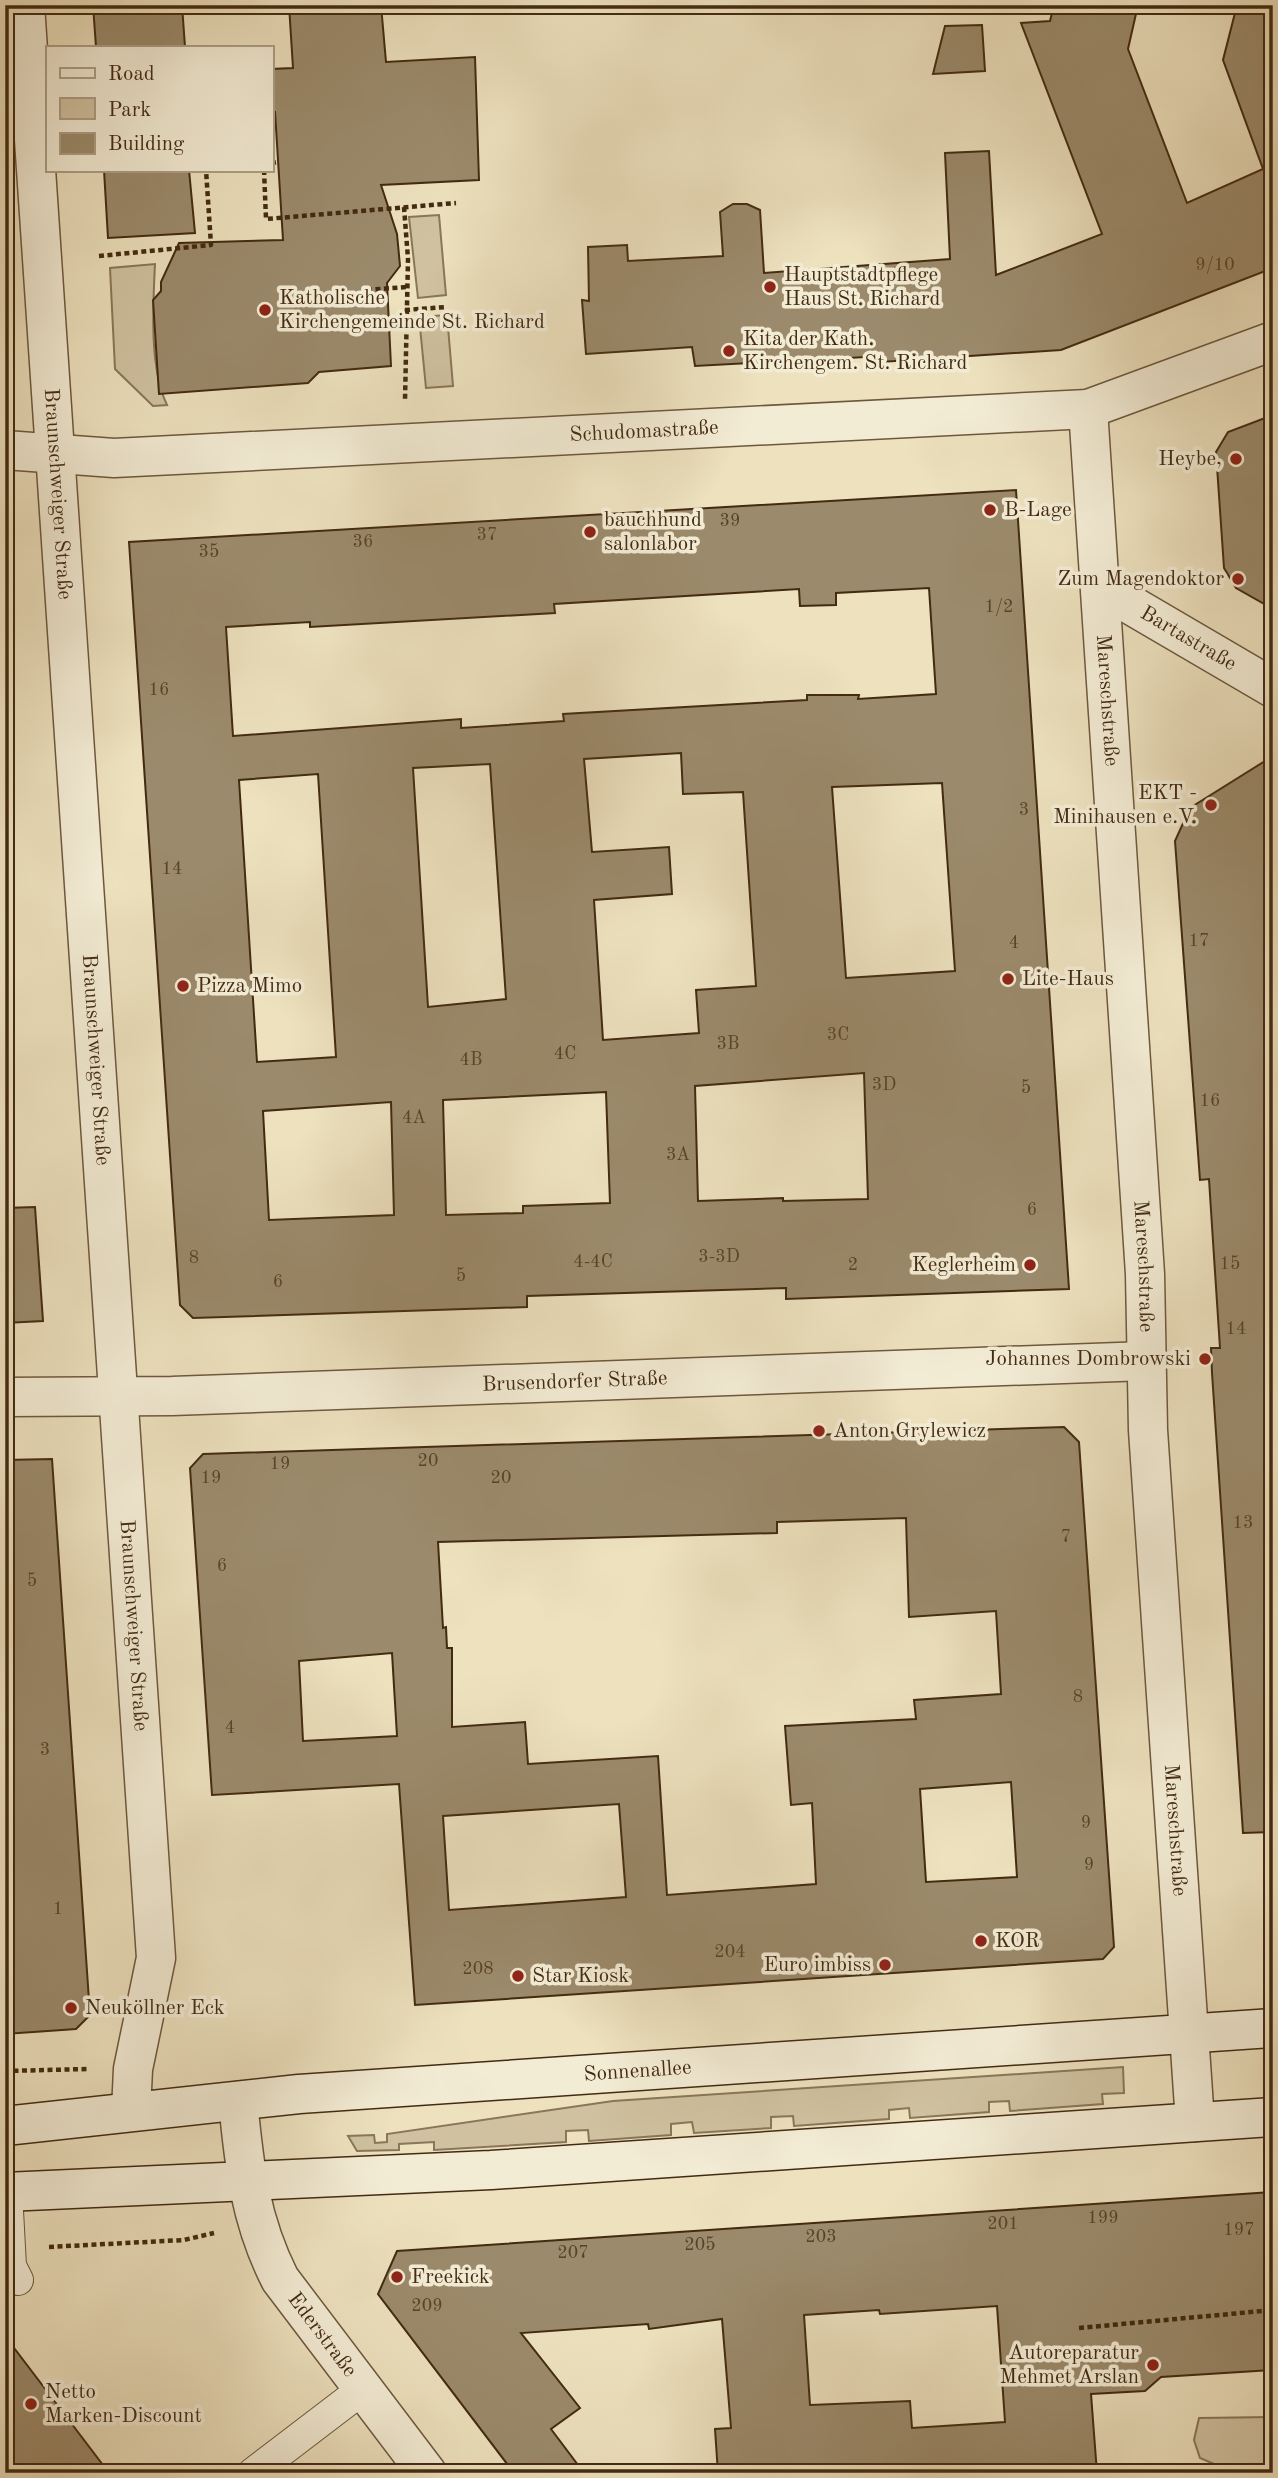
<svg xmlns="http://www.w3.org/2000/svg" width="1278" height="2478" font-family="'Old Standard TT',serif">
<rect width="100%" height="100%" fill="#ede1be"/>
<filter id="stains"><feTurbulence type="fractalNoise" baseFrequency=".00286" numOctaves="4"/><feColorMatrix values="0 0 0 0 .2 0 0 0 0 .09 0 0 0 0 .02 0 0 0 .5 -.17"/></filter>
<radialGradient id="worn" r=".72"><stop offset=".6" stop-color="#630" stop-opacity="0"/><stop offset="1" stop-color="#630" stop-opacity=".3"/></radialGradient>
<g fill="#d0c2a1" stroke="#8a765a" stroke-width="2">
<path d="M439,215L446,295L418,298L409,217Z"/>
<path d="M155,264C153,306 149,367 167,405L153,406L115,369L110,268Z"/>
<path d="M447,315L453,386L426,388L419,317Z"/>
<path d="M1123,2067L1124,2093L1102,2094L1103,2104L1010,2111L1009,2101L989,2102V2112L910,2118L909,2108L889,2110V2119L794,2126L793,2116L771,2117V2128L694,2133L692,2122L671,2124V2135L589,2141L588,2130L566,2131V2142L434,2150V2142L399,2144V2150L357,2151L348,2136L374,2135L375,2143L387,2142V2134L613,2101Z"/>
<path d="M1273,2417V2473H1235L1200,2458L1194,2440L1199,2418Z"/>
</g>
<g fill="#9b8a6b" stroke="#432b12" stroke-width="2" fill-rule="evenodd">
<path d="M93,5H182L185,47H96Z"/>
<path d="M289,5H381L386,62L475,57L479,180L381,185L397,234L400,266L387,283L391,366L319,372L308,383L159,394L153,300L161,291V282L179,243L283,240L275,112H271V69L293,68Z"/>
<path d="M1054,5H1138L1128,49L1187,203L1263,169L1223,60L1237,5H1273V268L1061,350L866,363V357L695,366L692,347L586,354L582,300L589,301L588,247L627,245L628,261L723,256L720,212L733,204H747L760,210L764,273L950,259L945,153L989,151L996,275L1102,234L1021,23L1050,21Z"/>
<path d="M982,25L985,71L933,74L945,26Z"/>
<path d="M104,170H189L195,233L108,238Z"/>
<path d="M1273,415V609L1236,588L1224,568L1216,452L1228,432Z"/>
<path d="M1016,490L1069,1289L786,1299V1288L527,1296V1307L193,1318L180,1305L129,542ZM929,588L936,694L858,699L859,695H807V700L563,714L564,721L461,728V719L233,736L226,627L310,622V627L555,613L554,604L799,589L800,606L836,605V593ZM681,753L683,794L743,792L756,986L696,990L699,1033L603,1040L594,900L672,894L669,847L592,852L584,759ZM490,764L506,999L428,1007L413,768ZM318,774L336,1057L257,1062L239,780ZM942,783L955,971L846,978L832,787ZM864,1073L868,1199L783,1201V1198L698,1201L695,1086ZM606,1092L610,1203L523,1206V1213L446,1215L443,1100ZM391,1102L394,1215L269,1220L263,1111Z"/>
<path d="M1273,756V1832L1243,1833L1212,1373L1211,1348H1220L1212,1226L1209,1179L1200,1180L1175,841L1190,808Z"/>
<path d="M35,1207L43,1321L5,1323V1208Z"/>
<path d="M1064,1427L1079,1442L1114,1947L1103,1959L415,2005L399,1784L212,1795L190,1468L203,1454ZM906,1518L909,1617L996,1611L1001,1694L914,1700L916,1719L785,1726L791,1805L812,1803L816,1884L667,1895L658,1756L528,1764L525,1722L452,1727V1648H447L446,1627L443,1628L438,1542L777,1533V1522ZM392,1653L397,1736L303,1741L299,1661ZM1011,1782L1017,1877L926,1882L920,1789ZM619,1804L626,1897L449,1910L443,1816Z"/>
<path d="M52,1459L90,2015L76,2029L5,2034V1460Z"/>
<path d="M1273,2192V2370L1161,2377L1145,2391L1091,2394L1097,2473H718L715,2429L731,2428L722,2319L649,2329L648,2324L521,2333L580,2408L551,2429L584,2473H514L378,2294L397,2251ZM997,2306L1005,2422L912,2428L910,2401L810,2405L804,2315L879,2310L880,2314Z"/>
<path d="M5,2336L109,2473H5Z"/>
</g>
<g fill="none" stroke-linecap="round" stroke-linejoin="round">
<g stroke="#6e583d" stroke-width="32">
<g id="service">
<path d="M7,2192L11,2266L18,2280"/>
<path d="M253,2473L363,2389"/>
</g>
</g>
<g stroke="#6e583d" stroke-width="41">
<g id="minor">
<path id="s1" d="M25,5L156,1958L133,2069L131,2111"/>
<path id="s2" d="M1088,409L1145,1274L1148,1430L1195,2122"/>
<path id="s3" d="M5,450L114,458L1088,409L1273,341"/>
<path id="s4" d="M1102,588L1273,688"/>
<path id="s5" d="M5,1397L172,1396L1146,1361"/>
<path id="s6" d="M238,2101C244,2165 250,2220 280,2279L427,2473"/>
</g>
</g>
<g stroke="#432b12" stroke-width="41">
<g id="secondary">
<path id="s7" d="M5,2126L299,2094L1273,2028"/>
<path d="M5,2192L491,2170L1273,2117"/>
</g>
</g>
<g stroke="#432b12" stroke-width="4.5" stroke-dasharray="5 3.5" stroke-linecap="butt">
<path d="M271,163L277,162"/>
<path d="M189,170H191"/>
<path d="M264,170L266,219L456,203"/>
<path d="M404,207L408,259L405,400"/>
<path d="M99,256L211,245L206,170"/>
<path d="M367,290L406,287"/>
<path d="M405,310L446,307"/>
<path d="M5,538L8,535"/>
<path d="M5,692L10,698"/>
<path d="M5,2071L88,2069"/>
<path d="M49,2247L184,2240L214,2233"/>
<path d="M1079,2328L1273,2310"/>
</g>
<use href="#service" stroke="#f3ecd5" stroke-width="30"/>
<use href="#minor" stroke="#f3ecd5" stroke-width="38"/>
<use href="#secondary" stroke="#f3ecd5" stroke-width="38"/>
</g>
<g fill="#8f2418" stroke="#f3ecd5" stroke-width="2.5">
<circle cx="770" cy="287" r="7"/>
<circle cx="265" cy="310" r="7"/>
<circle cx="729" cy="351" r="7"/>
<circle cx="1236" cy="459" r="7"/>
<circle cx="990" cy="510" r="7"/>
<circle cx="590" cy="532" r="7"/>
<circle cx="1238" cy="579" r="7"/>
<circle cx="1211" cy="805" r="7"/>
<circle cx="1008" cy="979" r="7"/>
<circle cx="183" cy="986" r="7"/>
<circle cx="1030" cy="1265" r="7"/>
<circle cx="1205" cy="1359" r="7"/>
<circle cx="819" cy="1431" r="7"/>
<circle cx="981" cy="1941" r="7"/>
<circle cx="885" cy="1965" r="7"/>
<circle cx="518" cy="1976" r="7"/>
<circle cx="71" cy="2008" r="7"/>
<circle cx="397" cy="2277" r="7"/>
<circle cx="1153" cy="2365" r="7"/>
<circle cx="31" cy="2404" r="7"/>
</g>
<g text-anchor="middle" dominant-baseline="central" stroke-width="7" stroke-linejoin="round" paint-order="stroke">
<g font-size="18" fill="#594328">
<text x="1215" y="265">9/10</text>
<text x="730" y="521">39</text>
<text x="487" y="535">37</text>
<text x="363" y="542">36</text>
<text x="209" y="552">35</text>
<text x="999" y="607">1/2</text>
<text x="159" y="690">16</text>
<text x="1024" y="810">3</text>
<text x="172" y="869">14</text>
<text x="1199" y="941">17</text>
<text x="1014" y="943">4</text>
<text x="838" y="1035">3C</text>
<text x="728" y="1044">3B</text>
<text x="565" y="1054">4C</text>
<text x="471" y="1060">4B</text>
<text x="884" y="1085">3D</text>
<text x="1026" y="1088">5</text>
<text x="1210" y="1101">16</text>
<text x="414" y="1118">4A</text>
<text x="678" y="1155">3A</text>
<text x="1032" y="1210">6</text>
<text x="719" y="1257">3-3D</text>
<text x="194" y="1258">8</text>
<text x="593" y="1262">4-4C</text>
<text x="1230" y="1264">15</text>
<text x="853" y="1265">2</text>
<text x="461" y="1276">5</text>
<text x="278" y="1282">6</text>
<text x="1236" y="1329">14</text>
<text x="428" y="1461">20</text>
<text x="280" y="1464">19</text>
<text x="211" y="1478">19</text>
<text x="501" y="1478">20</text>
<text x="1243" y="1523">13</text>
<text x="1066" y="1537">7</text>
<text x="222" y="1566">6</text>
<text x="32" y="1581">5</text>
<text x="1078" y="1697">8</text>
<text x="230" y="1728">4</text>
<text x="45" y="1750">3</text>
<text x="1086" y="1823">9</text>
<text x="1089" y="1865">9</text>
<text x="58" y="1909">1</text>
<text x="730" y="1952">204</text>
<text x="478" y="1969">208</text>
<text x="1103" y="2218">199</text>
<text x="1003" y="2224">201</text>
<text x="1239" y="2230">197</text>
<text x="821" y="2237">203</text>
<text x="700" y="2245">205</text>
<text x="573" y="2253">207</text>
<text x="427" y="2306">209</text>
</g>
<g font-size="21" fill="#432b12" stroke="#f3ecd5" text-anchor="start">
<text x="784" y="275">Hauptstadtpflege<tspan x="784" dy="24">Haus St. Richard</tspan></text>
<text x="279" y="298">Katholische<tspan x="279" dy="24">Kirchengemeinde St. Richard</tspan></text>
<text x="743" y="339">Kita der Kath.<tspan x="743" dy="24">Kirchengem. St. Richard</tspan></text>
<text x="1222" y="459" text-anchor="end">Heybe,</text>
<text x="1004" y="510">B-Lage</text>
<text x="604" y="520">bauchhund<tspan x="604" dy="24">salonlabor</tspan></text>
<text x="1224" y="579" text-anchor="end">Zum Magendoktor</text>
<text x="1197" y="793" text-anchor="end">EKT -<tspan x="1197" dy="24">Minihausen e.V.</tspan></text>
<text x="1022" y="979">Lite-Haus</text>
<text x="197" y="986">Pizza Mimo</text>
<text x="1016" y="1265" text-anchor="end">Keglerheim</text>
<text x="1191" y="1359" text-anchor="end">Johannes Dombrowski</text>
<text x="833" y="1431">Anton Grylewicz</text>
<text x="995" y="1941">KOR</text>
<text x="871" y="1965" text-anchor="end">Euro imbiss</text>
<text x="532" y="1976">Star Kiosk</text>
<text x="85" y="2008">Neuköllner Eck</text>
<text x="411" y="2277">Freekick</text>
<text x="1139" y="2353" text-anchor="end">Autoreparatur<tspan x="1139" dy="24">Mehmet Arslan</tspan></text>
<text x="45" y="2392">Netto<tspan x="45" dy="24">Marken-Discount</tspan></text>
</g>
<g font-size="21" fill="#432b12" stroke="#f3ecd5">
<text stroke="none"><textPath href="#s3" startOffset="640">Schudomastraße</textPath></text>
<text stroke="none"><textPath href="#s1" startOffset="490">Braunschweiger Straße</textPath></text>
<text stroke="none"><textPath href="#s4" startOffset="100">Bartastraße</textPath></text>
<text stroke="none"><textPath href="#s2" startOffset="292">Mareschstraße</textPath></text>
<text stroke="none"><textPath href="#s1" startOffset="1057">Braunschweiger Straße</textPath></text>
<text stroke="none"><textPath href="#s2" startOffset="859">Mareschstraße</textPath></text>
<text stroke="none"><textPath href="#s5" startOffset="570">Brusendorfer Straße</textPath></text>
<text stroke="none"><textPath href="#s1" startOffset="1624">Braunschweiger Straße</textPath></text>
<text stroke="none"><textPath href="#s2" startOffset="1424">Mareschstraße</textPath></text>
<text stroke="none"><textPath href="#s7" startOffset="635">Sonnenallee</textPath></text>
<text stroke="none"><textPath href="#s6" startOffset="254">Ederstraße</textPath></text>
</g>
</g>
<rect width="1278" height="2478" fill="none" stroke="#ede1be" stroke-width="28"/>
<rect x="7" y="7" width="1264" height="2464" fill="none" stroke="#432b12" stroke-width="3.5"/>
<rect x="14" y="14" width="1250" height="2450" fill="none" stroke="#432b12" stroke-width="2"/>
<rect x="46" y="46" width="228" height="126" fill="#f3ecd5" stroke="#ad9f87" stroke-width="2"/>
<rect x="60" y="68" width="35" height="10" fill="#f3ecd5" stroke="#ad9f87" stroke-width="2"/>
<text x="108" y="80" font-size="21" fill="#432b12">Road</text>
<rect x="60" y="98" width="35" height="21" fill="#d0c2a1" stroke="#ad9f87" stroke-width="2"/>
<text x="108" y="116" font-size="21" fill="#432b12">Park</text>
<rect x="60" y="133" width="35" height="21" fill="#9b8a6b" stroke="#ad9f87" stroke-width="2"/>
<text x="108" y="150" font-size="21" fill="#432b12">Building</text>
<rect width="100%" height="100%" filter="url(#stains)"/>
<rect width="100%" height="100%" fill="url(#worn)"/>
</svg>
